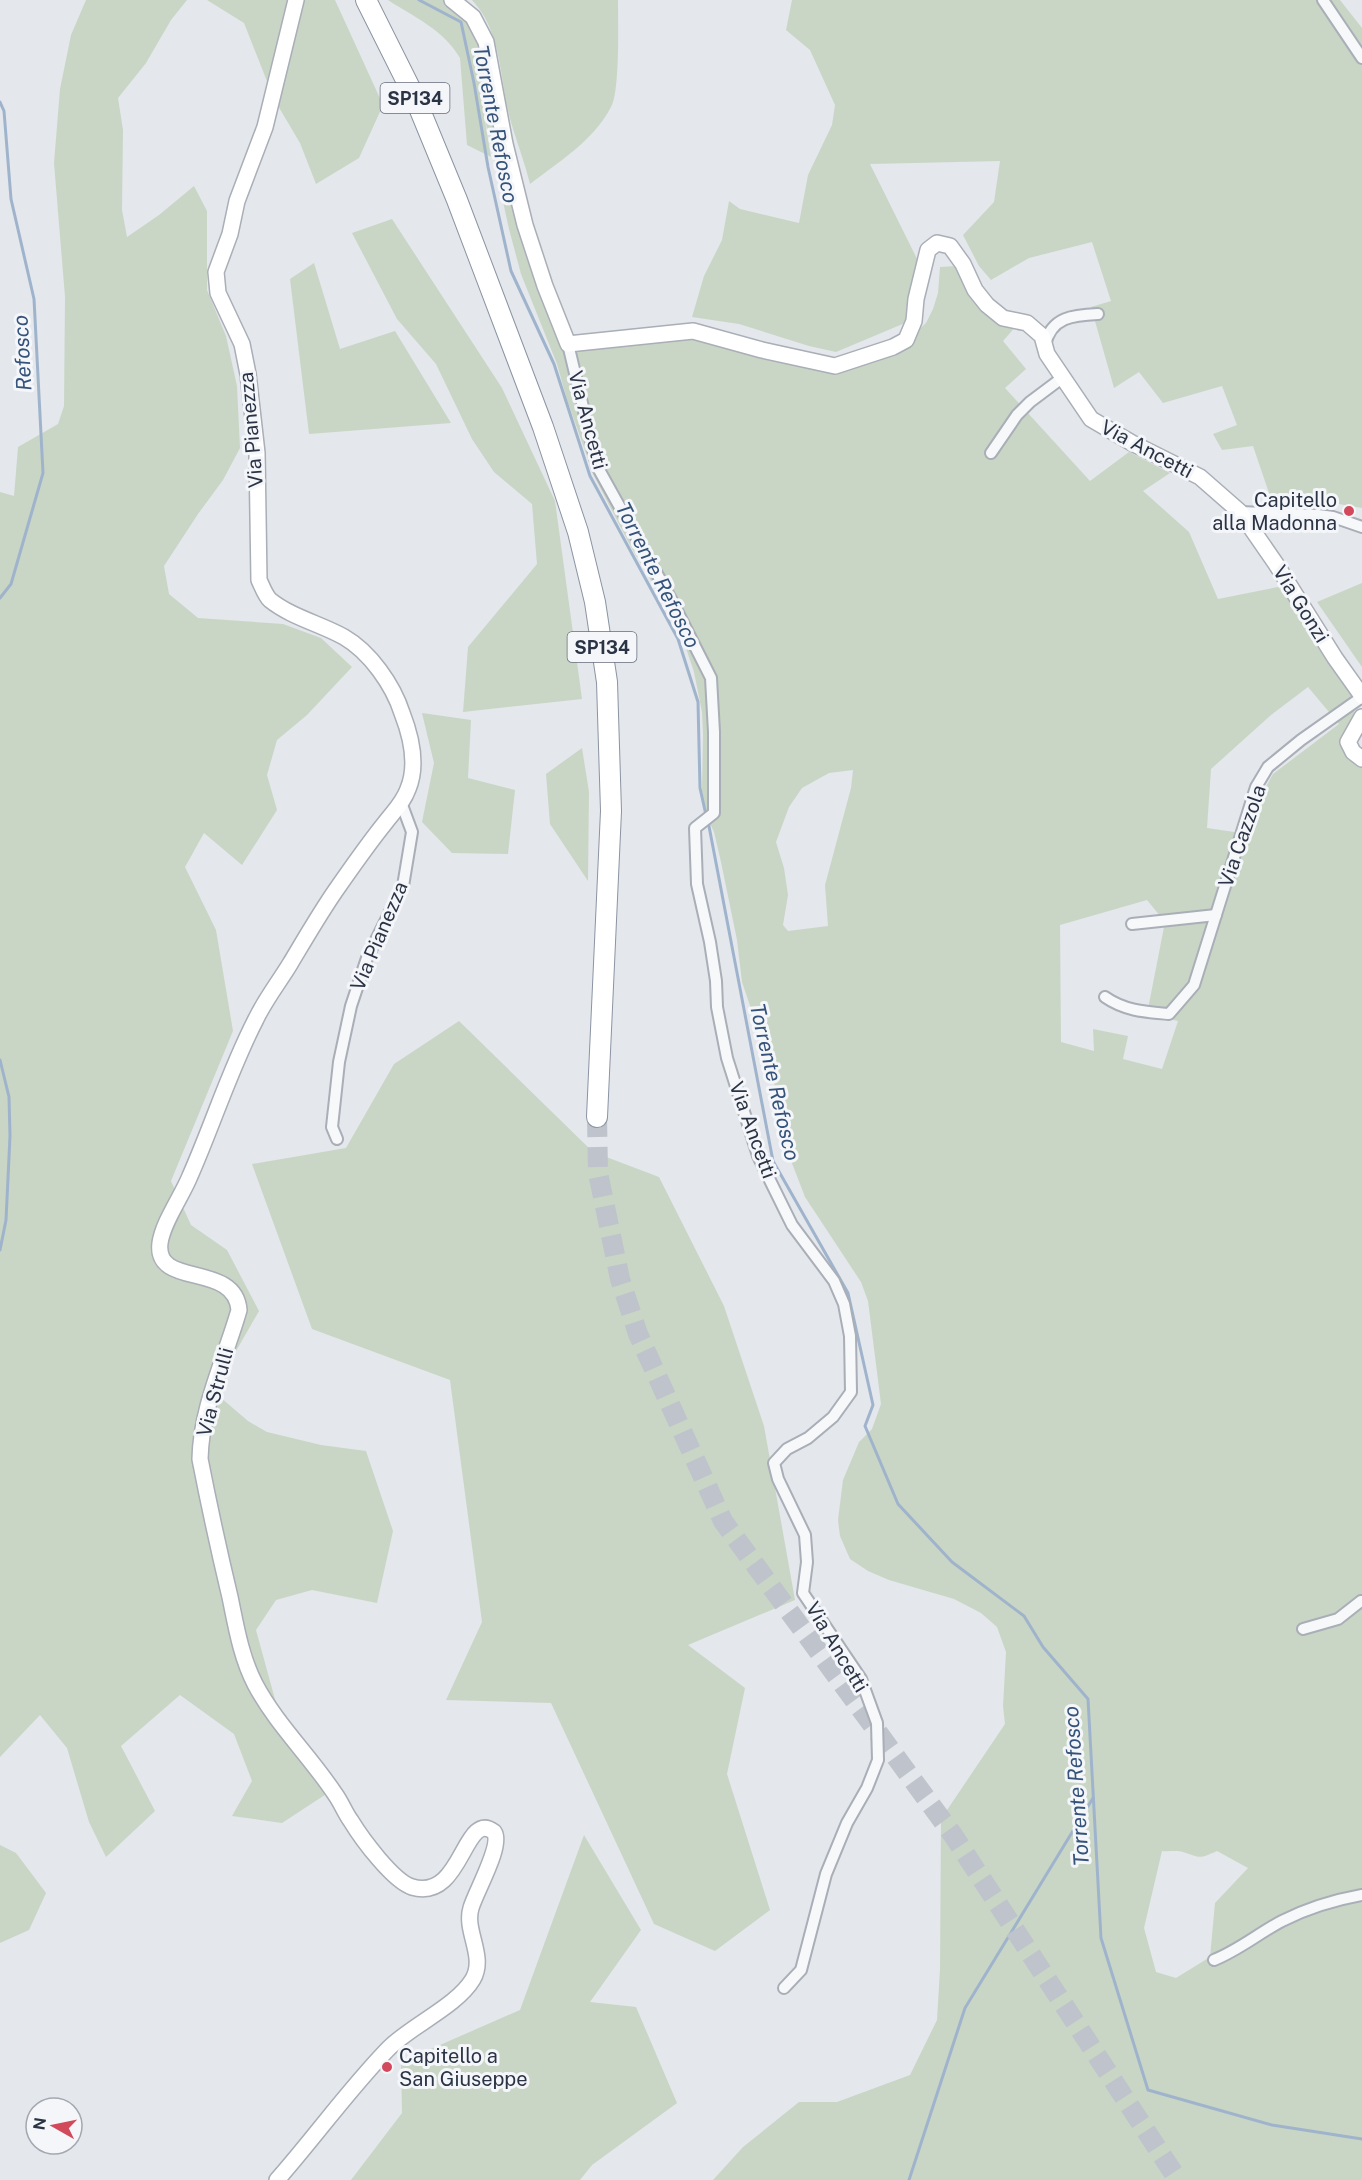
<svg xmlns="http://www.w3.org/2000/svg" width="1362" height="2180" font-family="'Public Sans',sans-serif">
<rect width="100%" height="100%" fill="#e4e7ec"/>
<g fill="#c9d6c5" fill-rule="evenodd">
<path d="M86,0H187L171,20L146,63L118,98L123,130L122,210L127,237L159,215L194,186L207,211V290L226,336L237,386L240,448L223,480L198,514L164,566L169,594L198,618L283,624L321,638L352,667L307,715L277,740L267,775L277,810L242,865L204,833L185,867L216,930L233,1031L171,1181L191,1225L227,1250L259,1311L213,1391L248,1421L267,1432L321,1445L366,1451L393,1531L377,1603L312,1590L276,1600L256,1630L276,1703L337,1787L282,1823L232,1816L252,1781L234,1734L180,1695L121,1746L155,1811L106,1857L89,1822L67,1748L40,1715L0,1757V492L14,496L18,447L58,424L64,406L65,297L54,163L60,89L71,35Z"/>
<path d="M207,0H335L383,105L359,158L316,184L300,143L274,99L244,23Z"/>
<path d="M388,0H448L460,9L478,36L566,342L675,333L827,366L913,335L926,323L933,309L938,293L940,267L957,266L1017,325L1003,341L1026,369L1005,388L1090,481L1129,452L1170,473L1143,491L1189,532L1218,599L1283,586L1358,695L1348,739L1362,763V2180H713L743,2147L799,2102H837L910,2075L937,2020L940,1969L941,1819L1005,1724L1003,1706L1006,1652L997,1627L981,1613L954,1599L889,1580L868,1571L850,1559L840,1536L838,1520L843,1480L859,1442L872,1429L881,1404L868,1301L861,1282L805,1197L785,1145L775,1086L766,1060L759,1032L742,982L737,940L721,862L714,832L708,819L702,791L703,734L702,712L694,672L687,651L660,596L631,547L594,476L567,400L557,364L521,274L509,229L484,115L491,157L467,145L460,58C444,30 414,17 388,0ZM1308,687L1339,724L1273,774L1241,833L1207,828L1211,769L1271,715ZM853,770L851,788L825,885L828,926L788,931L783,925L788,895L784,868L776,842L789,807L802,788L829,773ZM1147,900L1165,922L1147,1014L1178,1021L1162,1069L1123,1059L1128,1036L1093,1029L1094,1051L1061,1042L1060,925ZM1162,1851C1168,1852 1177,1850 1183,1852C1201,1858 1199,1859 1217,1851L1248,1868L1215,1903L1210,1957L1176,1978L1156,1972L1144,1928Z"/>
<path d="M472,0H618C618,21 620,92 611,107C593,141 560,161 530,184C525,163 517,143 511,122C499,80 503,33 472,0Z"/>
<path d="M792,0H1340L1362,28V508L1281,494L1270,496L1253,446L1222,450L1213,434L1237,425L1222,386L1163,403L1139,372L1114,388L1091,307L1111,301L1092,242L1029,258L991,280L979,266L963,235L994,202L1000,161L870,164L925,275L914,314L905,323L836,352L809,346L739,324L692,317L704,276L722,240L729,201L740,209L799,223L808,175L832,125L835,105L810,50L786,30Z"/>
<path d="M392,219L502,388L555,501L582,699L463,712L468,647L537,564L532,504L494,472L472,439L436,364L397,319L352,233Z"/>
<path d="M314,263L340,349L395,331L451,423L309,434L290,279Z"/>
<path d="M1362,583V667L1317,602Z"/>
<path d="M422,713L471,720L468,778L515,790L508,854L452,853L422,822L434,763Z"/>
<path d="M582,748L589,792L588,881L550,824L546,774Z"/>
<path d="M459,1021L593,1152L659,1177L724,1306L764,1426L795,1600L688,1645L745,1688L727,1774L770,1910L715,1951L654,1924L551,1703L446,1700L482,1622L450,1380L312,1329L252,1164L346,1148L394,1064Z"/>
<path d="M584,1835L641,1930L590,2002L636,2007L677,2103L592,2165L580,2180H351L402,2113L401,2062L520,2010Z"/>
<path d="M0,1845L16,1853L46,1893L29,1930L0,1943Z"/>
</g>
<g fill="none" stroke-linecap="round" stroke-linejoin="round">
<g stroke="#9fb4cc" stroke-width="3">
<path d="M419,0L461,22L474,83L488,167L511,271L554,364L590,476L678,639L698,702L700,788L706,815"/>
<path d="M0,102L4,111L11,199L34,299L43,473L11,584L0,598"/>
<path d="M708,821L773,1161L848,1293L873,1405L865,1426L898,1504L952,1562L1024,1616L1043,1647L1088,1699L1101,1938L1148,2090L1272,2125L1362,2139"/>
<path d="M0,1060L9,1097L10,1136L6,1220L0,1250"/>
<path d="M909,2180L965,2008L1093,1798"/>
</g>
<path stroke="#bfc3cb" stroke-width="20" stroke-dasharray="20 10" stroke-linecap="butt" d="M597,1117L598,1173L620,1279L638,1334L723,1521L953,1835L1178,2180"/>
<g stroke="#a9aeb7" stroke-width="14">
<g id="street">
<path d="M1323,0L1362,58"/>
<path d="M568,344L597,466L672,601L711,678L714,732V813L695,828L697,884L710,942L716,981L717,1007L727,1058L758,1156L792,1225L834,1281L844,1304L850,1336L851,1392L833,1417L808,1438L787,1449L774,1463L778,1479L805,1535L807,1562L803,1593L861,1679L877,1723L878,1760L867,1788L847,1823L826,1874L801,1970L784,1988"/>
<path d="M1045,345C1051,317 1073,315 1098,314"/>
<path d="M991,453L1017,415L1030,402L1062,378"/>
<path d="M1240,512L1318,515L1333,517L1362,527"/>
<path d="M1132,924L1216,915"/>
<path d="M1105,997C1125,1011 1146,1012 1169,1014L1194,985L1256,787L1268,767L1301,740L1362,697"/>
<path d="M337,1139L332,1127L339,1062L351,1006L367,958L403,886L412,832L402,805"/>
<path d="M1303,1629L1338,1619L1361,1601"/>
<path d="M1214,1960C1239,1950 1259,1933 1282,1921C1308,1908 1334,1900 1362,1895"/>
</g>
</g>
<g stroke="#a9aeb7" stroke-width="18">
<g id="secondary">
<path d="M452,0L473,17L486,42L505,144L525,225L545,286L568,344L693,331L762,350L835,366L893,347L906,340L914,321L916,299L928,250L937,243L950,246L963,264L975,290L987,305L1003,318L1027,323L1042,336L1047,354L1091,419L1132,443L1200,477L1240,512L1276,564L1335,658L1362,696"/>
<path d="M1362,717L1348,742L1353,752L1362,759"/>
<path d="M277,2180C315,2137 349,2089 389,2048C412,2025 457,2006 473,1979C486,1956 464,1931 471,1908C476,1891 503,1845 494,1832C463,1809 463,1902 412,1887C393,1881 362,1839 351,1821C345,1813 341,1802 335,1794C310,1756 276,1724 255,1684C241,1657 236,1626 230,1597C219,1551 209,1505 200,1459C201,1407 225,1359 239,1310C235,1261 154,1289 160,1243C163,1222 182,1196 190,1176C213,1124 230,1069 256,1019C265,1000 279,982 290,964C305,939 320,913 336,890C352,867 368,844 385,823C394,811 403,803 408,789C418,765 411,736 402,713C393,685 370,652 344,637C321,624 291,617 270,600C265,595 262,586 259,580L257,453L248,374L242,344L218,293L216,272L230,234L237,201L265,127L296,0"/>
</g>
</g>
<g stroke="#8b94a3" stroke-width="22">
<path id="highway" d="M366,0L415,98L457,200L543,427L578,532L595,602L607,682L611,811L597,1117"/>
</g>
<use href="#street" stroke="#f7f8fa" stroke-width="10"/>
<use href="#secondary" stroke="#fff" stroke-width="15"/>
<use href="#highway" stroke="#fff" stroke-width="20"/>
</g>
<g fill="#d1495b" stroke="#f4f6f9" stroke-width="2">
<circle cx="1349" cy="511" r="6"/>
<circle cx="387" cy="2067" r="6"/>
</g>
<g text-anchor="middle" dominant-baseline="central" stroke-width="6" stroke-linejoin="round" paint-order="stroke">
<g fill="#f4f6f9" stroke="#676e7b" stroke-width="1.5">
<rect x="380.5" y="83" width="69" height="30" rx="4.5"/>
<rect x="567.5" y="632" width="69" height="30" rx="4.5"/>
</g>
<g font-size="18" font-weight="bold" fill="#2b3445">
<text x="415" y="98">SP134</text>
<text x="602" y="647">SP134</text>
</g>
<g font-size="20" fill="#2b3445" stroke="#f4f6f9">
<text transform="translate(588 420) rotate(75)">Via Ancetti</text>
<text transform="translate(251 430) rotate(-95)">Via Pianezza</text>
<text transform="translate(1147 449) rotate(28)">Via Ancetti</text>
<text transform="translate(1301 604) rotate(58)">Via Gonzi</text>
<text transform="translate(1242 836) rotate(-71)">Via Cazzola</text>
<text transform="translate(379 936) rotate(-67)">Via Pianezza</text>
<text transform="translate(753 1130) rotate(70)">Via Ancetti</text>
<text transform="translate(215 1392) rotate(-75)">Via Strulli</text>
<text transform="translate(837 1647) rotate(59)">Via Ancetti</text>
</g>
<g font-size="20" fill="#2b3445" stroke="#f4f6f9" text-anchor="end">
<text x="1337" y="500">Capitello<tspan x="1337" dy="23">alla Madonna</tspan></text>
<text x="399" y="2056" text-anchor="start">Capitello a<tspan x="399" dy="23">San Giuseppe</tspan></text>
</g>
<g font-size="21" font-style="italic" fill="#34527a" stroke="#f4f6f9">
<text transform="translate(496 124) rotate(79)">Torrente Refosco</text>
<text transform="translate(22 353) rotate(-93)">Refosco</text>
<text transform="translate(658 575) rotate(63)">Torrente Refosco</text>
<text transform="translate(775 1082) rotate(77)">Torrente Refosco</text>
<text transform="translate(1076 1786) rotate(-94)">Torrente Refosco</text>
</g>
</g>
<g transform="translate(54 2126) rotate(279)"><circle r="28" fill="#f4f6f9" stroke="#a4a8b1" stroke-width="1.5"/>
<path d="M0-4.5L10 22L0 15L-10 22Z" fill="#d1495b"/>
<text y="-9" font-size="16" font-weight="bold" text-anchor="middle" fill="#2b3445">N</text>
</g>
</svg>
